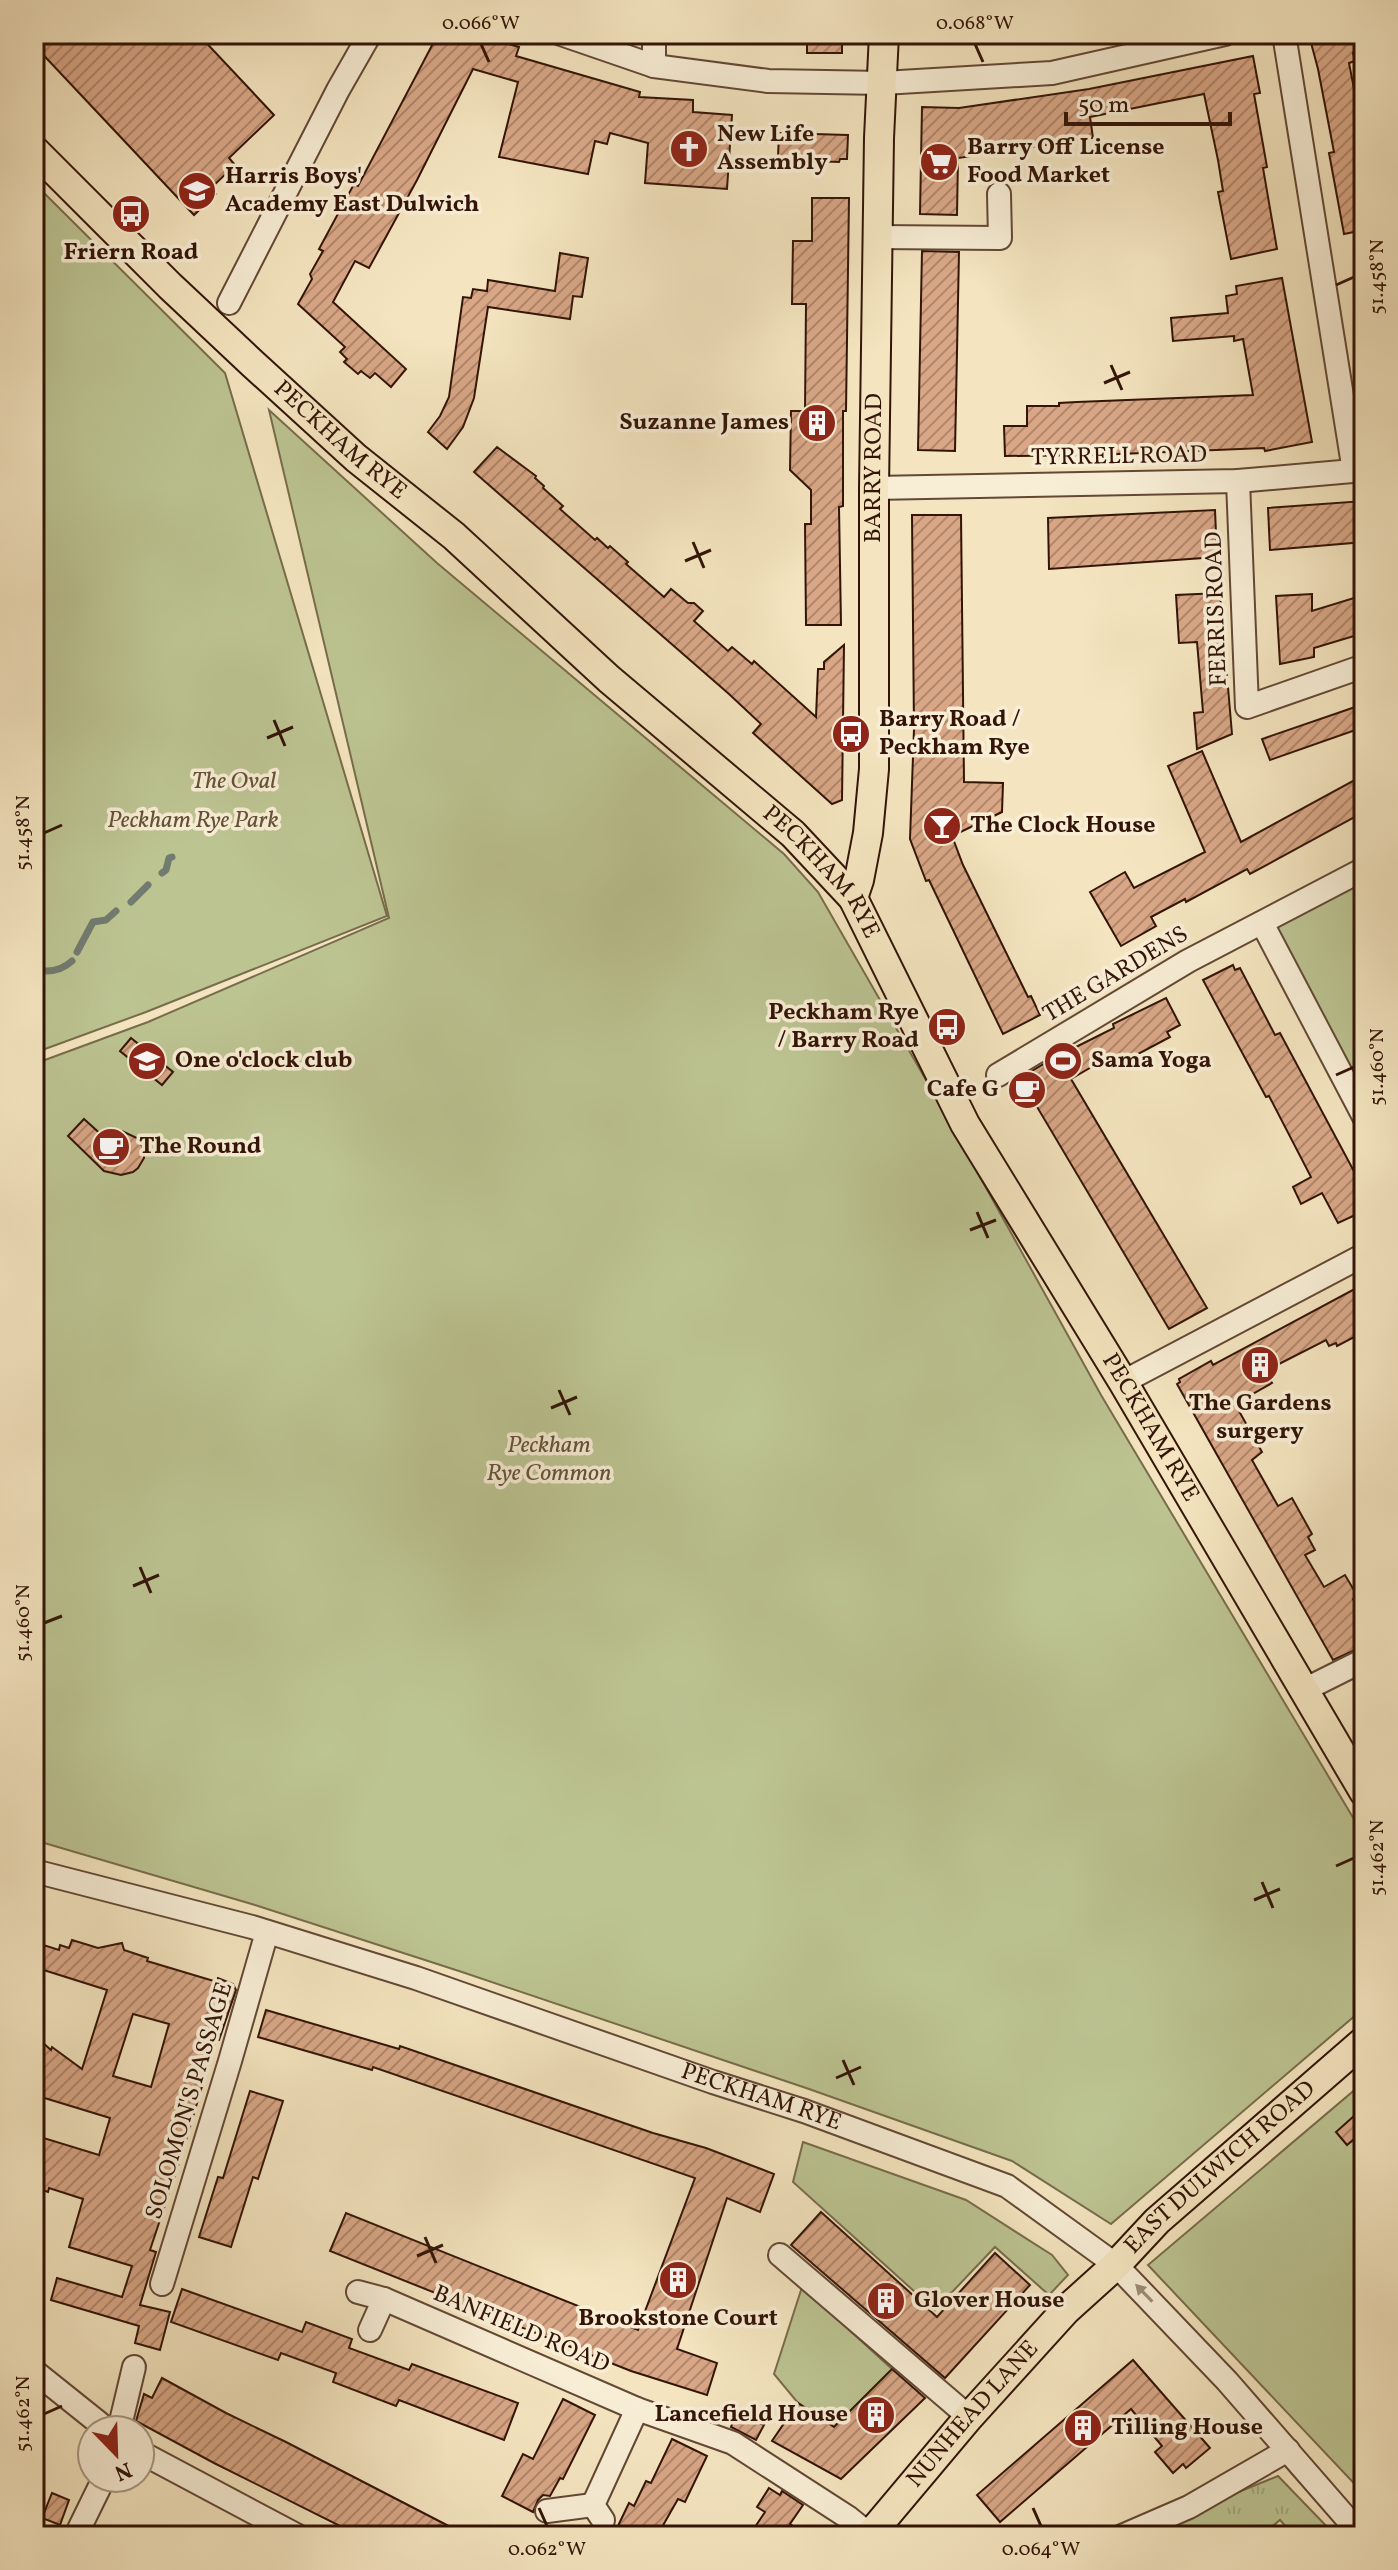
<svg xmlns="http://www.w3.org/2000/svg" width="1398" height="2570" font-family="Vollkorn,serif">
<defs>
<pattern id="grass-tufts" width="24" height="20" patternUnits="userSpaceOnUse" patternTransform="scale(2)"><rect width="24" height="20" fill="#bcc492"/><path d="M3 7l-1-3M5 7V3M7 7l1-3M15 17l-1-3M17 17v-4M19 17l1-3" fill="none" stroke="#a2a87c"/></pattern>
<pattern id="building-hatch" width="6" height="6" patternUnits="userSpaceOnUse" patternTransform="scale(2)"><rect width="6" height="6" fill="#d9a786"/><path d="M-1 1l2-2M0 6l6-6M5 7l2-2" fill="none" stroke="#b1876c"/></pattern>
</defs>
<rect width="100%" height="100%" fill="#f4e5c0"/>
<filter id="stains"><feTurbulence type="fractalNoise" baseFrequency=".0025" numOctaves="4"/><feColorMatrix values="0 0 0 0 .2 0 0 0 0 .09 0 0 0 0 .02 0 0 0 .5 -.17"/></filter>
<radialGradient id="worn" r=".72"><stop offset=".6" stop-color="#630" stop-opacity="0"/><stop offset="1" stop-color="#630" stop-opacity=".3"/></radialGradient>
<path fill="url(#grass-tufts)" stroke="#786c4c" stroke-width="2" d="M1278,2476L1336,2536H1294L1280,2520L1261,2536H1131Z"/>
<g fill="#bcc492" stroke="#786c4c" stroke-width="2">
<path d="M34,183L225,373L387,916L146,1012L34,1053Z"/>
<path d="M269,410L437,563L784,854L818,892L934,1094L1101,1395L1364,1836V2008L1111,2224L1012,2161L809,2089L462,1972L255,1905L34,1840V1064L148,1022L389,918Z"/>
<path d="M1364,877V1104L1271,927Z"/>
<path d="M1364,2082V2494L1148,2265Z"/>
<path d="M803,2142L966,2200L1052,2255L1068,2275L1049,2295L995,2247L935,2310L793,2182Z"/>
<path d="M802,2287L892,2369L834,2427L798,2403L774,2374Z"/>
</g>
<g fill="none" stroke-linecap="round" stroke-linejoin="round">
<g stroke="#727b6f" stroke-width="7">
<path d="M162,873L166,870L169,858L172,857"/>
<path d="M131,902L148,885"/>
<path d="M77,952L93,922L106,920L116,911"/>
<path d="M34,969C48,973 61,971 72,961"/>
</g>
</g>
<g fill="url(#building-hatch)" stroke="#331407" stroke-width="2" fill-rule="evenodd">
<path d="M34,34H198L274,115L229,158L235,165L211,188L216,194L194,215L34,45Z"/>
<path d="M438,34H473L519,47L516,56L640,92L639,97L693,100V112L732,115L727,189L645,183L648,143L610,133L607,144L595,141L588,174L499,157L518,82L473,69L417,180L369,268L355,261L333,302L406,369L391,387L375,373L370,378L361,371L358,374L344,362L347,359L340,352L345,347L298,304L312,279L310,274L323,251L319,249L354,184L358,186Z"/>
<rect x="807" y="34" width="35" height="19"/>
<path d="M1329,34H1364V50L1353,53L1355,61L1349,63L1364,140V230L1344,234L1329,153L1334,152L1318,69L1310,39Z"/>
<path d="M1253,56L1260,93L1254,94L1267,167L1263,168L1277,249L1231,259L1218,192L1223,191L1218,160L1204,94L1090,117L1093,138L958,158L957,215L920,214L922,107L959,108L1089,89Z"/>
<path d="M779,133L848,135L847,159H840L839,162L785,160V157H778Z"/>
<path d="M812,198H849L846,411H843V506L839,507L841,625H806L805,524H811V490L790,470L791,411H805L806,304H792L793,241H812Z"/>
<path d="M922,251L959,252L955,451L918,450Z"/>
<path d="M560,253L588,258L582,297L573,296L570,319L488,307L474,398L463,427L447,449L428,432L440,416L449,397L463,297L471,298L473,289L487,291L488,280L555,291Z"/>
<path d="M1282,278L1312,442L1265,451L1264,448L1095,455L1005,456L1004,426H1027V406H1059V403L1077,402L1253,395L1243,339L1234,341V336L1173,341L1171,318L1228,313L1226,296L1237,294L1236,286Z"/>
<path d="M497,447L536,476L535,478L544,486L543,488L563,506L560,509L595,540L597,538L608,548L610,546L628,562L626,564L664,597L671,589L688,603H694L703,611L694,621L728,651L732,647L752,664L754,661L816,717L818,669H824V662L844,645L842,800L832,804L753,733L761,724L729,694L474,472Z"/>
<path d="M1364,501V542L1270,550L1268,508Z"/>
<path d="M1215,510L1217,557L1049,569L1048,518Z"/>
<path d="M912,515H961L964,782L1003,783L1002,812L952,836L963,865L1028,997L1031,996L1040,1015L1003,1034L929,880L926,881L910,839L914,729Z"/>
<path d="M1220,593L1232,734L1197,749L1194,713L1203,712L1197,642L1179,643L1176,595Z"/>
<path d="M1312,594V611L1354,598L1356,605L1364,603V633L1314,648V657L1280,664L1276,596Z"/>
<path d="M1364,704V727L1270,760L1262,739Z"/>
<path d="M1202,751L1241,842L1364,775V812L1250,874L1247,869L1186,902L1185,899L1151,917L1156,926L1121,946L1090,892L1125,872L1134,888L1205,852L1168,766Z"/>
<path d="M1233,965L1235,970L1240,968L1275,1035L1280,1033L1364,1190V1231L1353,1216L1338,1223L1322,1193L1301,1204L1293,1187L1311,1177L1269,1096L1266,1097L1203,980Z"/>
<path d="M1166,998L1180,1025L1167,1032L1170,1037L1112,1068L1107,1058L1071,1079L1207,1308L1169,1329L1033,1100L1023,1106L1010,1084L1052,1059L1114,1028L1113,1024Z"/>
<path d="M131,1038L173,1072L162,1085L120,1051Z"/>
<path d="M84,1119L104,1137L122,1131L139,1139L144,1151V1158L138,1168L133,1172L121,1175L104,1171L68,1136Z"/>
<path d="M1364,1284V1332L1337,1346L1336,1343L1329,1346L1326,1340L1275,1366L1277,1369L1267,1375L1272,1383L1235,1404L1262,1452L1252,1460L1278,1506L1292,1498L1312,1534L1308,1537L1315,1550L1305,1555L1324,1587L1345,1575L1358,1597L1353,1599L1364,1617V1646L1333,1660L1177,1384L1180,1382L1179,1379L1211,1361L1213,1365Z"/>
<path d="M72,1940L98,1948L122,1943L124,1950L148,1958L147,1961L217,1982L218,1978L233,1984L236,1990L219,2040L216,2039L182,2154L150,2250L156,2252L140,2305L170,2312L160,2350L135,2343L139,2326L51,2300L57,2278L122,2297L132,2266L69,2247L83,2199L49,2188L48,2192L34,2187V2135L99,2155L110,2118L38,2096L39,2092L34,2091V2066L42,2042L51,2050L52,2047L82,2069L107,1990L34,1967V1942L59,1950L60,1945L69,1948ZM133,2014L169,2024L151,2087L113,2076Z"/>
<path d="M266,2010L399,2049L400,2046L653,2133L706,2148L774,2174L760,2212L727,2198L677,2349L717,2363L707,2395L631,2371L330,2251L346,2213L638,2330L695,2178L373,2067L372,2070L258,2037Z"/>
<path d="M250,2091L283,2101L258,2179L253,2177L231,2247L199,2237L218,2177L223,2178Z"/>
<path d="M1364,2107V2131L1347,2145L1336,2132Z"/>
<path d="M821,2212L937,2317L995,2253L1030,2285L945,2378L791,2245Z"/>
<path d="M182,2289L302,2332L306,2322L352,2339L349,2348L409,2370L412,2364L518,2403L504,2440L399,2400L396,2406L333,2382L336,2373L281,2353L278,2360L171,2322Z"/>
<path d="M1133,2360L1210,2448L1186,2468L1183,2464L1173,2473L1155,2452L1162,2446L1131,2409L1000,2522L977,2495Z"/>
<path d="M892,2369L925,2398L841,2479L772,2441L798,2403L834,2427Z"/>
<path d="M162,2378L226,2413L286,2442L468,2536H360L214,2463L136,2421L144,2394L152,2398Z"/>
<path d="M563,2399L595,2415L563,2479L560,2478L550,2496L543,2495L538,2500L533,2512L502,2496L523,2454L533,2459Z"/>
<path d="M737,2411L764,2425L756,2440L731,2427Z"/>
<path d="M672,2439L707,2456L685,2502L678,2499L657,2536H629L616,2530L629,2503L634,2506L646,2481L651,2483Z"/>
<path d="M769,2488L780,2495L782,2491L803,2505L790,2524L809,2536H749L765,2512L757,2507Z"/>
<path d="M52,2493L69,2500L60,2525L42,2518Z"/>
</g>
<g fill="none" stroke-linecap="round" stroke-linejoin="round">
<g stroke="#634835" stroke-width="26">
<g id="minor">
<path d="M561,34L654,66L768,81L883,83L1052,73L1225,34"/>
<path d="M1284,34L1354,471"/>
<path d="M654,66V34"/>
<path d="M877,237L1000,238L999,194"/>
<path d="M229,303L338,90L370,34"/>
<path d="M1238,481L1247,707L1364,666"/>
<path d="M874,488L1238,481L1364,470"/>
<path d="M1262,923L1364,1117"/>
<path d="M998,1075L1188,961L1364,869"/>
<path d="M1123,1382L1364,1255"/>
<path d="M1304,1690L1364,1660"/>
<path id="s1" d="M34,1871L252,1927L416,1978L713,2082L804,2111L1007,2186L1116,2265L1227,2381L1362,2536"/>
<path d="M780,2255L969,2417"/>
<path d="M162,2284L230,2061L267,1932"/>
<path d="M358,2292L384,2299L637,2409L733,2443L849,2518L870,2535"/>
<path d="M370,2330L384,2299"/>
<path d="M34,2371L99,2423"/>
<path d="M119,2430L134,2367"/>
<path d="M140,2452L298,2536"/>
<path d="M547,2511L593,2505"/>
<path d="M603,2520L593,2505L637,2409"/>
<path d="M79,2536V2529L104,2478"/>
<path d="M1122,2536L1189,2507L1288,2450"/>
</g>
</g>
<g stroke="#331407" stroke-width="32">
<g id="major">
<path id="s2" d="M34,150L170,286L253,364L356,458L454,536L609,679L793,834L853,898L965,1124L1123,1382L1364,1792"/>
<path id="s3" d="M853,898L859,880L868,833L874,769V488L879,138L884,34"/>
<path id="s4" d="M869,2536L969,2417L1066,2310L1116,2265L1157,2221L1364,2041"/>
</g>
</g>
<use href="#minor" stroke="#f8eed6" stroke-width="22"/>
<use href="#major" stroke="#f4e5c0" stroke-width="28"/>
</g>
<defs><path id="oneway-solid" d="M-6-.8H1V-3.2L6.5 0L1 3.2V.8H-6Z" transform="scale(2)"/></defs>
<use fill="#9f8c79" href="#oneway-solid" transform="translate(1144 2293) rotate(-134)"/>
<path fill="none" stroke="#331407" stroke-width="3" d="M481,44L489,62M975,44L983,62M1336,285L1354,277M1111,365L1122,390M1104,383L1130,372M693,542L704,568M685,561L711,550M274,720L285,746M267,738L293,727M44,833L62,825M1336,1075L1354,1067M977,1212L988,1238M970,1230L996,1220M559,1390L570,1415M551,1408L577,1397M140,1567L151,1593M133,1586L159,1575M44,1623L62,1616M1336,1866L1354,1858M1262,1882L1273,1908M1254,1900L1280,1889M843,2060L854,2085M836,2078L861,2067M425,2237L436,2263M417,2256L443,2245M44,2414L62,2406M539,2508L547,2526M1033,2508L1041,2526"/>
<defs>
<g id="church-disc" transform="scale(2)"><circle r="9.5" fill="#8f2418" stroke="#f8eed6"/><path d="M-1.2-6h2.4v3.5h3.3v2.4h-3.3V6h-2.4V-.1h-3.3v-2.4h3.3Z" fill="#fff"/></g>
<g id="supermarket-disc" transform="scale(2)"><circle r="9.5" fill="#8f2418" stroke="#f8eed6"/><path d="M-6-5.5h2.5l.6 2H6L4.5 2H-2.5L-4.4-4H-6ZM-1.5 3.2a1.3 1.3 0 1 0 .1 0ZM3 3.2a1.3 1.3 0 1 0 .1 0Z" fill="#fff"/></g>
<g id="school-disc" transform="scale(2)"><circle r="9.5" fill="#8f2418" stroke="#f8eed6"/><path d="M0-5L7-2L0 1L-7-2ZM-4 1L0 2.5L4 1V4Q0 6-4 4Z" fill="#fff"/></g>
<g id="bus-disc" transform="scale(2)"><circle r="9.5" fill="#8f2418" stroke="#f8eed6"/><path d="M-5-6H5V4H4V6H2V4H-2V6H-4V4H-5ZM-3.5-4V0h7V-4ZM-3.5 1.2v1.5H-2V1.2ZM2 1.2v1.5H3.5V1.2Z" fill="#fff"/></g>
<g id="building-disc" transform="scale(2)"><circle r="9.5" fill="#8f2418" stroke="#f8eed6"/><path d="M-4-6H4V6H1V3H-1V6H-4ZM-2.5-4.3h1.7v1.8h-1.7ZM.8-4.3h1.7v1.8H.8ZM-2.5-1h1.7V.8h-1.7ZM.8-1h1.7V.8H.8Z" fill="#fff"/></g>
<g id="bar-disc" transform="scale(2)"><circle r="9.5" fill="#8f2418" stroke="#f8eed6"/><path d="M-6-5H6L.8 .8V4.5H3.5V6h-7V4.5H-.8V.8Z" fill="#fff"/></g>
<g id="stadium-disc" transform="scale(2)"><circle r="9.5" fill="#8f2418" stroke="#f8eed6"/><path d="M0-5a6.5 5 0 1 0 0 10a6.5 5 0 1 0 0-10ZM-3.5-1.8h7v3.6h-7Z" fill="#fff"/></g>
<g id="cafe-disc" transform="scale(2)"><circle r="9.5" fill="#8f2418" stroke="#f8eed6"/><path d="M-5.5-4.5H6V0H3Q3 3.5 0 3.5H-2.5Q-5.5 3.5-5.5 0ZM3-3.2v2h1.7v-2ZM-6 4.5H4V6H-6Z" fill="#fff"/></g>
</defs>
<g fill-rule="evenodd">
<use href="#church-disc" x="689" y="149"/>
<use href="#supermarket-disc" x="939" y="162"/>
<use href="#school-disc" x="197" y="191"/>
<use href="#bus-disc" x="131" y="214"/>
<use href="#building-disc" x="817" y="423"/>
<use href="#bus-disc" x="851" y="734"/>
<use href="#bar-disc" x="942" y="826"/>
<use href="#bus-disc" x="947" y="1027"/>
<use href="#school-disc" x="147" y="1061"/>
<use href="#stadium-disc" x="1063" y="1061"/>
<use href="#cafe-disc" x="1027" y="1090"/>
<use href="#cafe-disc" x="111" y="1147"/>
<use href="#building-disc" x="1260" y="1365"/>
<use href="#building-disc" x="678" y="2280"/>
<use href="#building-disc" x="886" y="2301"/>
<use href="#building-disc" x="876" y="2415"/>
<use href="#building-disc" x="1083" y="2428"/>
</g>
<g text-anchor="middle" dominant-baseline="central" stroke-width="7" stroke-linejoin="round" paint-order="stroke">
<g font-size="24" font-weight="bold" fill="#331407" stroke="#f8eed6" text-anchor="start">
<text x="717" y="135">New Life<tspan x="717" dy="28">Assembly</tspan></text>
<text x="967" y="148">Barry Off License<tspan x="967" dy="28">Food Market</tspan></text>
<text x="225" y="177">Harris Boys'<tspan x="225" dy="28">Academy East Dulwich</tspan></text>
<text x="131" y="253" text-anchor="middle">Friern Road</text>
<text x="789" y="423" text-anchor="end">Suzanne James</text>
<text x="879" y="720">Barry Road /<tspan x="879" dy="28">Peckham Rye</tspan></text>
<text x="970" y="826">The Clock House</text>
<text x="919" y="1013" text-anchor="end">Peckham Rye<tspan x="919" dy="28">/ Barry Road</tspan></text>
<text x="175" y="1061">One o'clock club</text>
<text x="1091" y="1061">Sama Yoga</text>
<text x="999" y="1090" text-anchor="end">Cafe G</text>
<text x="139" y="1147">The Round</text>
<text x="1260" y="1404" text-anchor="middle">The Gardens<tspan x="1260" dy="28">surgery</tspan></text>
<text x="914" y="2301">Glover House</text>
<text x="678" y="2319" text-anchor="middle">Brookstone Court</text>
<text x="848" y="2415" text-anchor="end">Lancefield House</text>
<text x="1111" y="2428">Tilling House</text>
</g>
<g font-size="24" fill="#331407" stroke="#f8eed6">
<text stroke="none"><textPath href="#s2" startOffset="422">PECKHAM RYE</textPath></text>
<text transform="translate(1119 457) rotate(-1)">TYRRELL ROAD</text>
<text stroke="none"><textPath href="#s3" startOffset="432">BARRY ROAD</textPath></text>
<text transform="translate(1217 609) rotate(-92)">FERRIS ROAD</text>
<text stroke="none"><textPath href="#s2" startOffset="1070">PECKHAM RYE</textPath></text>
<text transform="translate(1116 975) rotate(-31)">THE GARDENS</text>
<text stroke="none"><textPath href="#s2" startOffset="1718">PECKHAM RYE</textPath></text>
<text stroke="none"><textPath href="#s1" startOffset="762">PECKHAM RYE</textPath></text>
<text transform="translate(190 2101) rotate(-73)">SOLOMON'S PASSAGE</text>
<text stroke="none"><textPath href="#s4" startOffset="510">EAST DULWICH ROAD</textPath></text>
<text transform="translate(521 2330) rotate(23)">BANFIELD ROAD</text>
<text stroke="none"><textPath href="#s4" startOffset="160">NUNHEAD LANE</textPath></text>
</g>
<g font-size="24" font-style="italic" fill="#635238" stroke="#f8eed6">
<text x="234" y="782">The Oval</text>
<text x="193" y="821">Peckham Rye Park</text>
<text x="549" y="1446">Peckham<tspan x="549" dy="28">Rye Common</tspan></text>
</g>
</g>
<rect width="1398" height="2570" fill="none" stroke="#f4e5c0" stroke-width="88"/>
<g transform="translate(116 2454) rotate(157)"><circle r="38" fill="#f8eed6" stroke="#a99783" stroke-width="2"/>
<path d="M0-6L14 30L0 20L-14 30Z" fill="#8f2418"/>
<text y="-12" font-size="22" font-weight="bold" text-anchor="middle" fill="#331407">N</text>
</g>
<path d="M1066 112v12h164v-12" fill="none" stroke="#331407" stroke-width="4"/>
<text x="1078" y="112" font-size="24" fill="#331407" stroke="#f8eed6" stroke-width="6" paint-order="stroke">50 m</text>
<rect x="44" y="44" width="1310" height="2482" fill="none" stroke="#331407" stroke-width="3"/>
<g font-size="20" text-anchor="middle" fill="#331407">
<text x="481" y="29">0.066°W</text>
<text x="975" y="29">0.068°W</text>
<text transform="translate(1376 277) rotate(-90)" y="7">51.458°N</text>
<text transform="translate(22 833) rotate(-90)" y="7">51.458°N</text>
<text transform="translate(1376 1067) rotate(-90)" y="7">51.460°N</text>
<text transform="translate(22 1623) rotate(-90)" y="7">51.460°N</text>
<text transform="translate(1376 1858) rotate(-90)" y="7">51.462°N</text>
<text transform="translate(22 2414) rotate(-90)" y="7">51.462°N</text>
<text x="547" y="2555">0.062°W</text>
<text x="1041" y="2555">0.064°W</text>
</g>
<rect width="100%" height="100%" filter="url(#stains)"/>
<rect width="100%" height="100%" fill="url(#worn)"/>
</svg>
